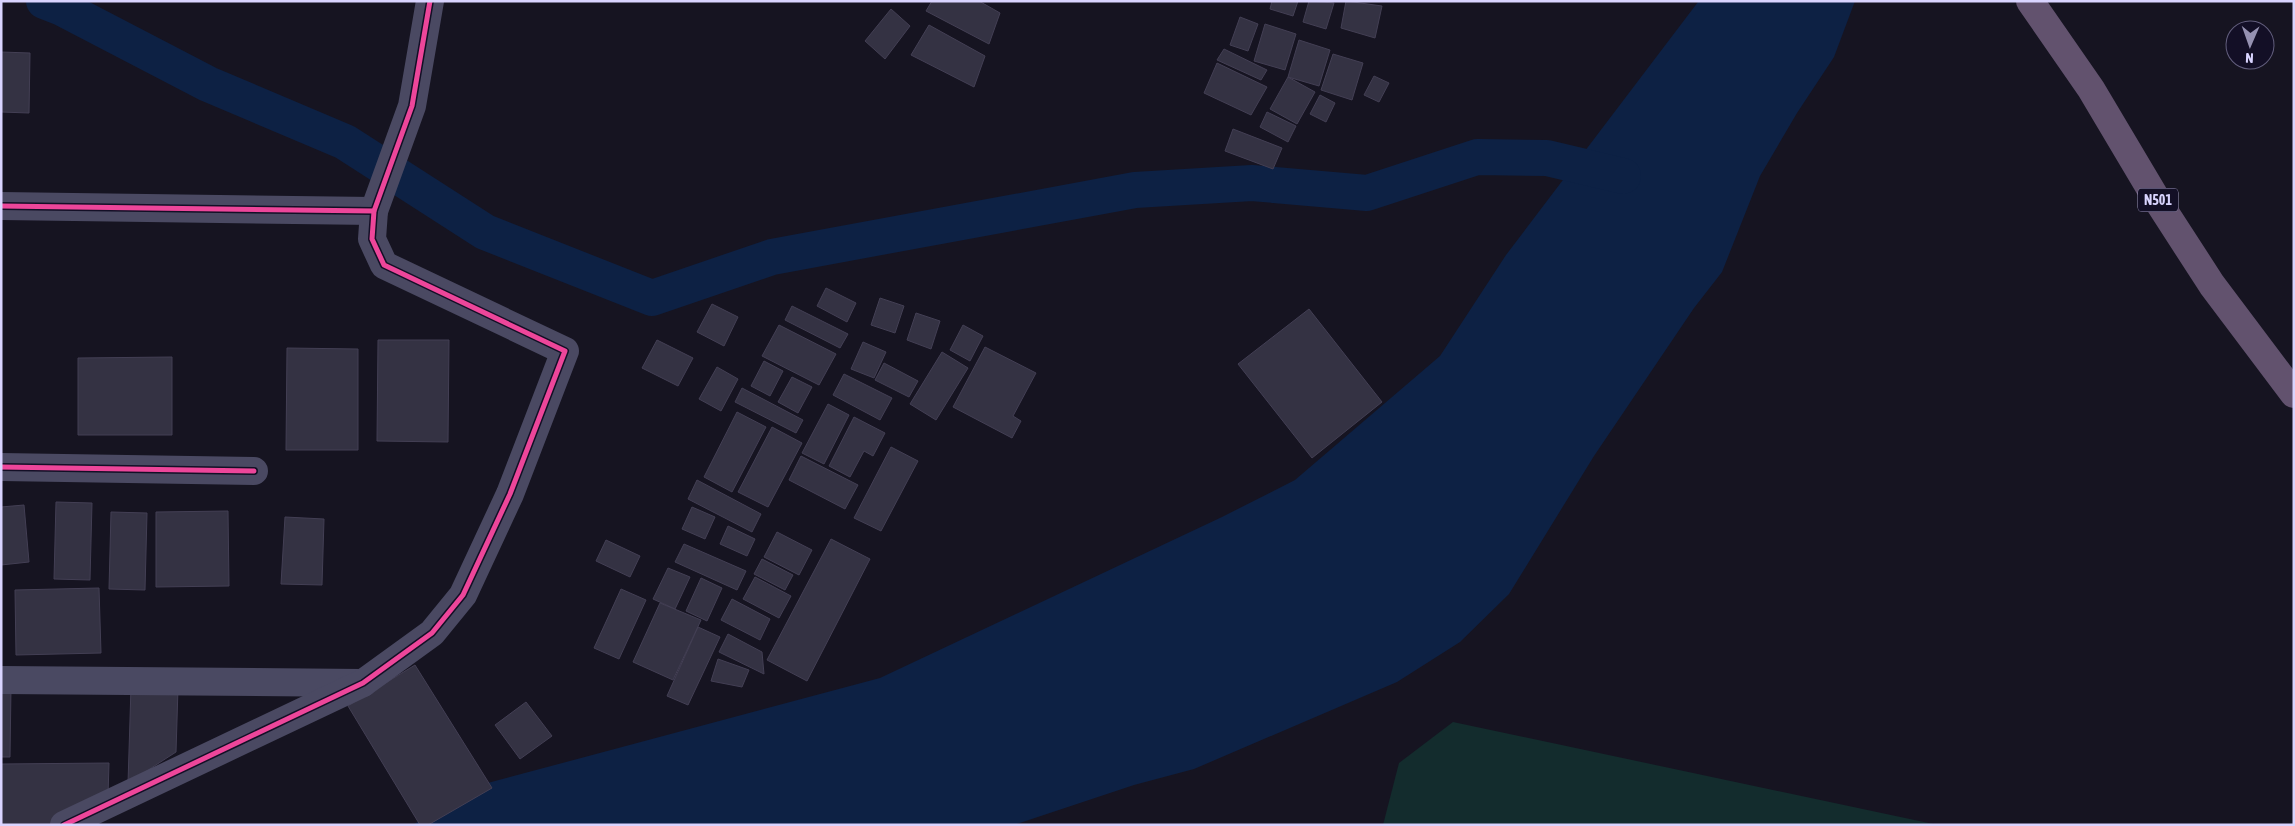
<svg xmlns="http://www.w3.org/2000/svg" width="2295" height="826" font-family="'Asap Condensed',sans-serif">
<rect width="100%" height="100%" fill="#161421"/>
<path fill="#132c2d" d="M1453,722L1938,825H1383L1399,763Z"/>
<path fill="#0d2144" d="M1855,1L1834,57L1797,113L1760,176L1722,272L1694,308L1594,456L1509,594L1460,642L1397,682L1194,769L1134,785L1014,825H413L469,788L880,678L1222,517L1295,480L1440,356L1506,255L1698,2Z"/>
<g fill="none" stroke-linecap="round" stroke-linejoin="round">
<path stroke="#0d2144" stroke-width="36" d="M44,1L62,8L208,84L345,142L485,232L652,298L772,257L1135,190L1252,183L1367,193L1477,157L1547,158L1623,176"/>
</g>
<g fill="#343243" stroke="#433f54">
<path d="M932,1H979L1000,13L989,44L926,11Z"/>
<path d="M1272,1H1298L1293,16L1270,9Z"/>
<path d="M1309,1L1334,3L1326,29L1303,22Z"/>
<path d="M1346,1L1382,6L1375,38L1341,28Z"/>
<path d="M891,9L910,26L885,59L865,41Z"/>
<path d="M1240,17L1258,24L1248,51L1230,45Z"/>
<path d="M1265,24L1296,34L1285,70L1254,61Z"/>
<path d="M929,25L985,56L974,87L911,55Z"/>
<path d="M1299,40L1330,50L1319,86L1288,77Z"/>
<path d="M1224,49L1267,70L1261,80L1217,60Z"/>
<path d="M1,52L30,53L29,113L1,112Z"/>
<path d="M1333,54L1363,63L1352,100L1321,90Z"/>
<path d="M1217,63L1267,87L1251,115L1204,93Z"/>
<path d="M1374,76L1389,83L1379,102L1364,95Z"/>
<path d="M1288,77L1315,92L1297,124L1270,109Z"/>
<path d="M1320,95L1335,103L1326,122L1310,114Z"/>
<path d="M1267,112L1296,126L1288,142L1260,127Z"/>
<path d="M1233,129L1282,148L1273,169L1225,151Z"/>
<path d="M826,288L856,303L847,322L817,306Z"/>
<path d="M880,298L904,306L895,333L871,325Z"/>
<path d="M712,304L738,317L724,346L697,332Z"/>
<path d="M792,306L848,334L840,348L785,320Z"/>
<path d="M1309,309L1382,402L1312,458L1238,364Z"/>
<path d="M916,313L940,321L931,349L907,340Z"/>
<path d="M779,325L836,354L819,385L762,356Z"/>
<path d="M963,325L983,336L970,361L950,350Z"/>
<path d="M378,340H449L448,442L377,441Z"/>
<path d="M657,340L693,358L678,386L642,368Z"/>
<path d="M863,342L886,352L874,378L851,369Z"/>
<path d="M985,347L1036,373L1013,416L1021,421L1012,438L953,407Z"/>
<path d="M287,348L358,349V450H286Z"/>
<path d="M942,352L968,368L936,420L910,404Z"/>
<path d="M172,357V435H78V358Z"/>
<path d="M764,361L783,371L770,396L751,386Z"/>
<path d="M884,363L918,381L909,397L875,380Z"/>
<path d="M717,367L738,379L721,411L699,399Z"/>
<path d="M844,374L892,398L880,420L833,395Z"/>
<path d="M792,377L812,387L798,413L778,402Z"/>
<path d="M742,388L803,420L796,433L735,402Z"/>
<path d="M828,404L849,415L824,464L802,453Z"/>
<path d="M737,412L766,427L732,492L704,477Z"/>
<path d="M854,417L885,433L873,456L864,451L850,477L829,466Z"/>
<path d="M772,427L802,443L768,507L738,492Z"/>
<path d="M891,447L918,461L881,531L854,518Z"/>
<path d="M801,456L858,485L845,509L789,480Z"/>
<path d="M697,480L761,514L752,532L688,499Z"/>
<path d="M56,502L92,503L90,580L54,579Z"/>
<path d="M24,505L29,562L1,565V507Z"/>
<path d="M692,507L715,517L705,539L682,529Z"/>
<path d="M228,511L229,586L156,587V512Z"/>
<path d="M111,512L147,513L145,590L109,589Z"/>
<path d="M285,517L324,519L322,585L281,584Z"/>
<path d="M728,526L755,539L747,556L720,544Z"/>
<path d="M777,532L812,550L799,575L764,557Z"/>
<path d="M831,539L870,559L807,681L767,660Z"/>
<path d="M606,540L640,556L630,577L596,561Z"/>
<path d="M684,544L746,571L737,590L675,562Z"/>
<path d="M762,559L793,575L785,590L754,574Z"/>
<path d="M668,568L690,577L675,609L653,599Z"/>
<path d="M755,577L791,596L779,618L743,599Z"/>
<path d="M701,578L722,588L707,621L686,611Z"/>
<path d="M99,588L101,653L16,655L15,590Z"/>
<path d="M621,589L646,600L619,659L594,648Z"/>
<path d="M732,599L770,619L760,640L721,620Z"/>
<path d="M660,603L701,620L673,680L633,662Z"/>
<path d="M698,627L720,637L688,705L667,696Z"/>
<path d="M728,634L762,652L764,674L719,652Z"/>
<path d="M718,659L749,670L742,687L711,681Z"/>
<path d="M415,665L492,788L428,825H420L348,706Z"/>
<path d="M1,687H11L10,757H1Z"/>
<path d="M131,687L178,688L176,752L128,783Z"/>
<path d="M526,702L552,736L520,759L495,725Z"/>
<path d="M109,763L108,796L52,825H1V764Z"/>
</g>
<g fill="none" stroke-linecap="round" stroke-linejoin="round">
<g stroke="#4a4962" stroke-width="28">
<path d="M1,206L374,211"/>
<path d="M1,467L254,471"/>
<path d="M1,680L363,683"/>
</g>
<path stroke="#4a4962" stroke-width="28" d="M64,825L363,683L432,633L463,595L510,494L565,351L384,265L372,239L374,211L412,106L430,1"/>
<path stroke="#62526e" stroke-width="28" d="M2030,1L2091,89L2157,200L2212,285L2294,394"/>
<g stroke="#130f26" stroke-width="8">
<g id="cycleway">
<path d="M1,206L374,211"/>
<path d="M1,467L254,471"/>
<path d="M64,825L363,683L432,633L463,595L510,494L565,351L384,265L372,239L374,211L412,106L430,1"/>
</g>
</g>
<use href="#cycleway" stroke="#ed469a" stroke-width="5"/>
</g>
<g text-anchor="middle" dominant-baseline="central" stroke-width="4.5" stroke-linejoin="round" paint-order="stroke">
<rect fill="#130f26" stroke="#9e99be" stroke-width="1" x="2138" y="188.5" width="40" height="23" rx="4"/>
<g font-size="14" font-weight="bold" fill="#d9d4ff">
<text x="2158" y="200">N501</text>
</g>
</g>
<rect width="2295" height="826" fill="none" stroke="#d9d4ff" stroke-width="5"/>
<g transform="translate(2250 45) rotate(182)"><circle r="24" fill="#130f26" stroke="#625e7d"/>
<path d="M0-4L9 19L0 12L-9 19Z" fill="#9591b1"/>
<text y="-8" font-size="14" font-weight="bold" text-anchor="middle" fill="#d9d4ff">N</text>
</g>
</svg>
